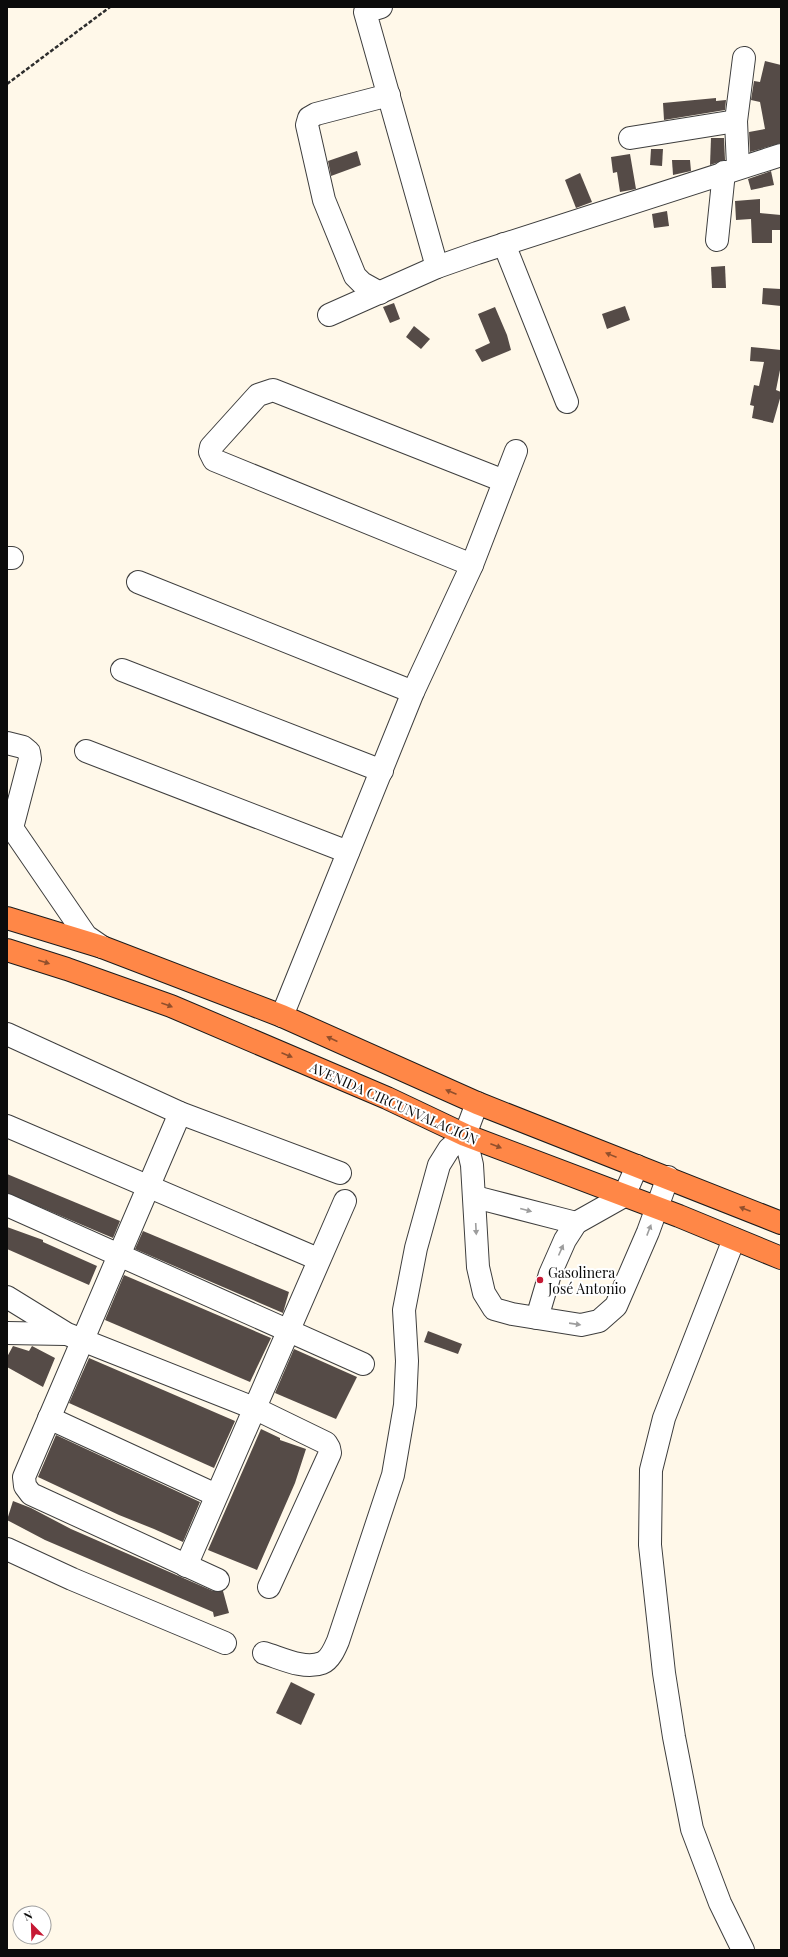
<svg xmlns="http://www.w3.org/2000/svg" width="788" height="1957" font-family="'Playfair Display',serif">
<rect width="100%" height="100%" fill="#fff8e9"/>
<g fill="#554b47">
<path d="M765,61L781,65V143L750,152L749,132L765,129L760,102L751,100L754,81L760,82Z"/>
<path d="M716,98V101L726,100L725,110L664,120L663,103Z"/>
<path d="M711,138H724L725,160L710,165Z"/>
<path d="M651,149H663L662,166L650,165Z"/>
<path d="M357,151L361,165L331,176L328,161Z"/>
<path d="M630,154L636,189L620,192L617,172L613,173L611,157Z"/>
<path d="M672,160H690L691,171L673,175Z"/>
<path d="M771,171L774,185L751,190L748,179Z"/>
<path d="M580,173L592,202L576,208L565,180Z"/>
<path d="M760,199V213L781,215V230H772V243H752L751,219L736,220L735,201Z"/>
<path d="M667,211L669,226L654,228L652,214Z"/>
<path d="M725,266L726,288H712L711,267Z"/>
<path d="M763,288L781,289V306L762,304Z"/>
<path d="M394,303L400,319L390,323L383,307Z"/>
<path d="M625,306L630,320L607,329L602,314Z"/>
<path d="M495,307L507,335L511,350L482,362L475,350L490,343L478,314Z"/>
<path d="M414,326L430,339L421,349L406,337Z"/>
<path d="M751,347L781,350V365L776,390L781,392V395L773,423L752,418L754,406L750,405L754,385L759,386L764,362L750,361Z"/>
<path d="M7,1174L120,1221L113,1238L7,1193Z"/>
<path d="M7,1227L43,1240V1242L97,1266L89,1285L7,1249Z"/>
<path d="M143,1231L289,1292L283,1313L135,1249Z"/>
<path d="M124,1275L271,1338L250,1382L105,1320Z"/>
<path d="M428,1331L462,1344L458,1354L424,1342Z"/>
<path d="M13,1346L29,1351L32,1346L55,1358L43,1387L7,1367V1357Z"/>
<path d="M294,1349L357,1377L336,1419L275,1393Z"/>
<path d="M89,1358L235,1421L214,1468L69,1403Z"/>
<path d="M261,1429L280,1438V1440L306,1449L295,1483L257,1570L208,1550Z"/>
<path d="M56,1435L200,1502L183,1542L154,1529L119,1515L38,1477Z"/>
<path d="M13,1501L31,1508L71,1529L213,1591H223L229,1613L214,1617L213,1612L45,1540L7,1520Z"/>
<path d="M291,1682L315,1694L301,1725L276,1713Z"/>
</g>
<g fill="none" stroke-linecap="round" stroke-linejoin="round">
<g stroke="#3e3e3e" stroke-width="24">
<g id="minor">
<path d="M381,7L365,12L437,267"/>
<path d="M630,138L736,121"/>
<path d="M738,167L736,121L744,58"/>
<path d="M717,240L724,172"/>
<path d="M504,244L567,402"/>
<path d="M380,293L362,283L355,276L324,200L307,125L309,118L316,114L389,95"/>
<path d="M329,315L437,267L477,253L781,155"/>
<path d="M7,558H12"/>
<path d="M472,565L214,460L210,452L211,447L258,395L273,390L504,481"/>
<path d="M138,582L413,692"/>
<path d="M122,670L382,771"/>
<path d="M7,743L23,747L29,752L30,759L12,828"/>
<path d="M86,751L348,852"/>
<path d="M7,826L12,828L86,936L102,947"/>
<path d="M282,1016L413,692L472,565L516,451"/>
<path d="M7,1034L180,1113L340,1173"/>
<path d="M180,1113L24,1477L25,1486L31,1494L218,1580"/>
<path d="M7,1126L318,1259"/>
<path d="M465,1135L472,1165L478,1267L484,1293L494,1309L512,1314L537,1318L550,1274L565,1240L576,1223L624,1196L637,1166"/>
<path d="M475,1197L576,1223"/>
<path d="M7,1205L363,1364"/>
<path d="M734,1239L664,1418L651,1470L650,1545L664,1673L674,1737L692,1829L720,1903L743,1950"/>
<path d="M7,1297L67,1334L254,1408L326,1443L329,1448L330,1453L269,1587"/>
<path d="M537,1318L581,1325L599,1321L616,1306L648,1232L668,1177"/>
<path d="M7,1333L65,1334"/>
<path d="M49,1418L216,1495"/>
<path d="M7,1549L72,1579L225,1643"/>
<path d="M186,1566L345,1201"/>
<path d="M264,1653C281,1658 304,1670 322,1663C330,1660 335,1648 338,1641L393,1475L405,1405L407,1361L404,1310L416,1248L439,1165L449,1149L465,1135L477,1103"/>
</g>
</g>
<g stroke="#1c1c1c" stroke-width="24">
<g id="highway">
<path d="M7,918L102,947L282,1016L477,1103L781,1223"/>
<path d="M7,950L67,969L171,1006L387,1098L465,1135L679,1216L781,1258"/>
</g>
</g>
<path stroke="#2d2d2d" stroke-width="2.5" stroke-dasharray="4 2" stroke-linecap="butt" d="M7,84L110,7"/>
<use href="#minor" stroke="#fff" stroke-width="22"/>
<use href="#highway" stroke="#ff8747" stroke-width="22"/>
</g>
<defs><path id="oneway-solid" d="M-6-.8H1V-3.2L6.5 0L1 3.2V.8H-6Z"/></defs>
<g fill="#914f2c">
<use href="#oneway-solid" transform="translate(44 962) rotate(17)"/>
<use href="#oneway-solid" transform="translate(167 1005) rotate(20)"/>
<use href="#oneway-solid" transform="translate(332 1039) rotate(-155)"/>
<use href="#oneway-solid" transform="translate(287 1055) rotate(23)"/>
<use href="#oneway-solid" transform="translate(451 1092) rotate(-157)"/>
<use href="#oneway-solid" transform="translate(496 1146) rotate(21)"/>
<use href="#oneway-solid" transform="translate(611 1155) rotate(-158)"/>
<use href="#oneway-solid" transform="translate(745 1209) rotate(-159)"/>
</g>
<g fill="#9d9d9d">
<use href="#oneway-solid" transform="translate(526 1210) rotate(15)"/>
<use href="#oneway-solid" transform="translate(476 1229) rotate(87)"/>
<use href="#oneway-solid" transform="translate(649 1230) rotate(-69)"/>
<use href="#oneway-solid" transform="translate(561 1250) rotate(-66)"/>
<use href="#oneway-solid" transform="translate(575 1324) rotate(8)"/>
</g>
<circle fill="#c61934" stroke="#fff" stroke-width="1.5" cx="540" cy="1280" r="4"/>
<g text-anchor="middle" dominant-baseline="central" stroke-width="4" stroke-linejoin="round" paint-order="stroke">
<g font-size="14" fill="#0b0b0b" stroke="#fff">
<text transform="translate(394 1103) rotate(24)">AVENIDA CIRCUNVALACIÓN</text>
</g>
<g font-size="14" fill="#0b0b0b" stroke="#fff" text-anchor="start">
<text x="548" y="1272">Gasolinera<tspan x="548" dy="16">José Antonio</tspan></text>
</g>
</g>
<rect width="788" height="1957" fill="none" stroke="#0b0b0b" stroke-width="16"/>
<g transform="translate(32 1925) rotate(337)"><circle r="19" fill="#ffffff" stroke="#9d9d9d"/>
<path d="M0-3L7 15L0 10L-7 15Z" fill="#c61934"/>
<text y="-6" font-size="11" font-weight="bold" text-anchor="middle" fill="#0b0b0b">N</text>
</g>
</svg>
